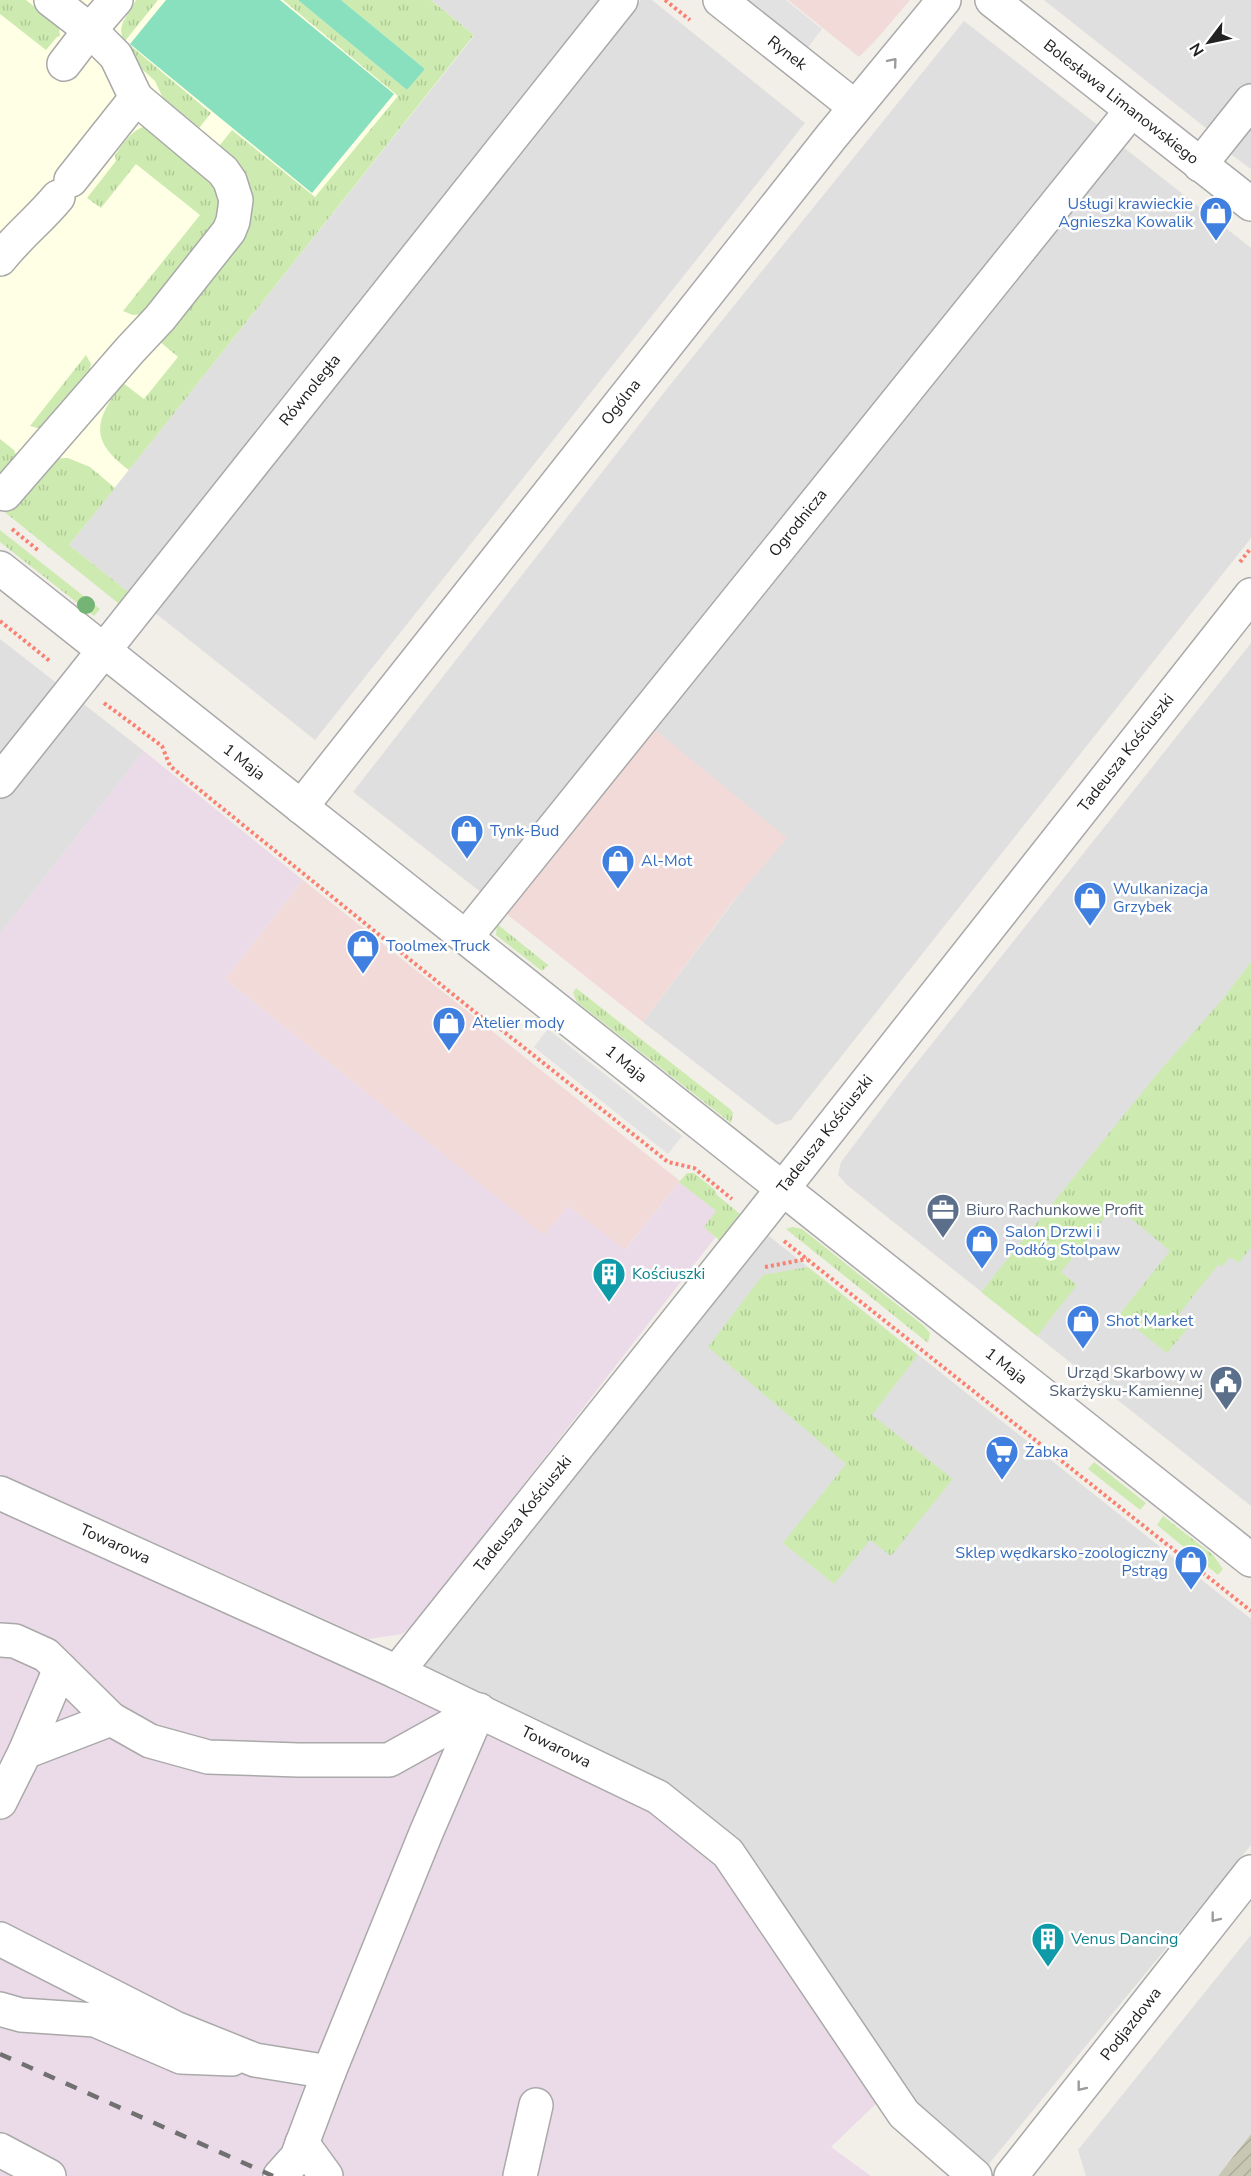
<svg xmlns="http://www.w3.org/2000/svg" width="1251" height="2176" font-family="'Nunito Sans',sans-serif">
<defs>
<pattern id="construction-furrows" width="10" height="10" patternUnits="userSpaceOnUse" patternTransform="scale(1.5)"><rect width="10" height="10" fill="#c7c7b4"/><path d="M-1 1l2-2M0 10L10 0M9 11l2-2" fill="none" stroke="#abab9a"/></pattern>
<pattern id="grass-tufts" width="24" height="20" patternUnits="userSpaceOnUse" patternTransform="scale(1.5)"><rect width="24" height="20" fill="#cdebb0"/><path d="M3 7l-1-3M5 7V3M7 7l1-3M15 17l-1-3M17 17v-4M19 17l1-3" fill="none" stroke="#b0c997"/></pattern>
</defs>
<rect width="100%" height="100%" fill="#f2efe9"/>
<g fill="#e0dfdf">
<path d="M431,0H604L132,595L69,545L474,36Z"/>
<path d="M641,0H652L805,123L315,740L154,612Z"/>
<path d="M1044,0H1251V92L1216,136Z"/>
<path d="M964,21L1108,133L487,897L353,792L670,385Z"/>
<path d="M1251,109V169L1221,147Z"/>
<path d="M1113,139L1251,248V538L791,1120L776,1125L643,1022L743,889L649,725Z"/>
<path d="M0,639L144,751L0,934Z"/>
<path d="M1251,643V1506L847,1185L838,1175L841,1162L903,1080Z"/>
<path d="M760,1229L1251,1619V1845L979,2176L402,1672Z"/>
<path d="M1251,1935V2134L1218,2176H1086L1078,2150Z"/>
</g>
<g fill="#f2dad9">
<path d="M788,0H910L875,41L859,57Z"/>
<path d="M649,725L787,838L731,904L643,1022L503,911Z"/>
<path d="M303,880L680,1181L624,1251L568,1206L544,1236L225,979Z"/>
</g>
<g fill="#ebdbe8">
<path d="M144,751L303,880L225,979L544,1235L568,1206L625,1250L680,1181L728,1221L417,1622L402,1634L369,1639L0,1474V934Z"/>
<path d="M0,1495L657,1801L726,1856L885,2095L831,2147L871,2176H0Z"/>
</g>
<path fill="#ffffe5" d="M0,0H431L474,35L69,545L0,490Z"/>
<path fill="url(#construction-furrows)" d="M1251,2134V2176H1218Z"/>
<g fill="url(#grass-tufts)">
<path d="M0,0H26L59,26L60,36L57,37L46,50L0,14Z"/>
<path d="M136,0H158L125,41L211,113L195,133L167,107L155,81L134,62L123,44L121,29L123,22Z"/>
<path d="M283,0H298L407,90L425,69L341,0H431L474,35L129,470C88,440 95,419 123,383L144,399L178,357L158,340L237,240L216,150L232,130L315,197L398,96Z"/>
<path d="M147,126L211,177L224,215L144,314L133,315L123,311L200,215L136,164L101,208L87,198L116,161L115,155C124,143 132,129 147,126Z"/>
<path d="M86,355L91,364L89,373L45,427L37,428L30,426Z"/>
<path d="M0,439L14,450L18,460L0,485Z"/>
<path d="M68,458L90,467L115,488L69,545L132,595L123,607L2,510C19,488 37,456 68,458Z"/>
<path d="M0,530L100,609L94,616L0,542Z"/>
<path d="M497,924L548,965L542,971L496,935Z"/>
<path d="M1251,962V1247L1239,1263L1230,1257L1222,1267L1219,1264L1179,1314L1191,1324L1167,1353L1119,1315L1170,1251L1115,1205L1061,1272L1077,1285L1037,1336L981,1292L1157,1074L1222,1000Z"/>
<path d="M576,988L730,1109L733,1113L731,1123L577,1002L573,993Z"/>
<path d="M687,1173H694L715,1190L717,1195L740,1214L720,1241L704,1227L716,1211L679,1182Z"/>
<path d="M792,1227L802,1229L924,1326L930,1333L928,1343L786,1229Z"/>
<path d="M808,1267L918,1355L872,1415L953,1479L891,1556L870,1540L834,1584L783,1543L846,1464L708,1347L763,1275Z"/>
<path d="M1094,1462L1146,1503L1140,1510L1088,1469Z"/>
<path d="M1163,1516L1213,1555L1223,1569L1218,1575L1157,1525Z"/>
</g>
<g fill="#88e0be">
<path d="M166,0H280L394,94L312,193L130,44Z"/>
<path d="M298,0H341L425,69L407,90Z"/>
</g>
<g fill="#e2e2e2">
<path d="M743,0H786L822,29L806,50Z"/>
<path d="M548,1029L682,1136L668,1154L534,1047Z"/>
</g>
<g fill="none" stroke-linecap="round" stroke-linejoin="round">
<g stroke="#a9a9a9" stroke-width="36">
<g id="minor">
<path d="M51,0L90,30L116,0"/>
<path d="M720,0L855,107"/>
<path d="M992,0L1251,204"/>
<path d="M64,64L90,30L116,56L136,98L71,180"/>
<path d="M1200,165L1251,101"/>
<path d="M0,259C18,236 40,219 58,197"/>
<path d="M5,494L130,350L160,318L229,231L233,221L236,200L230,181L223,171L136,98"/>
<path d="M0,568L1251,1560"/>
<path d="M0,781L621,0"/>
<path d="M301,807L831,137L944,0"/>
<path d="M466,937L1131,111"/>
<path d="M0,1493L397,1672L658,1797L728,1853L904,2114L975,2176"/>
<path d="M0,1640L15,1641L46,1655L111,1719L150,1741L208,1757L298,1760H389L479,1710"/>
<path d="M397,1672L758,1220L1251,595"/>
<path d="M25,1752L60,1669"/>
<path d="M0,1802L25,1752L111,1719"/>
<path d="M0,1939L175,2028L255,2060L329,2072"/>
<path d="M0,2009L21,2015L95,2020L181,2057L232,2059"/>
<path d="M302,2143L326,2176"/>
<path d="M0,2150L49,2176"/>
<path d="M280,2176L297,2157L329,2072L426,1833L479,1710"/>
<path d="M520,2176L536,2105"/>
<path d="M1011,2176L1251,1872"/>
</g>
</g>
<g stroke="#fa8072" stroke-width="4" stroke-dasharray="3 3" stroke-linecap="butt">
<path d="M665,0L690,20"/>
<path d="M12,529L39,551"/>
<path d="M1240,562L1251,548"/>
<path d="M0,621L51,662"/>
<path d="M104,703L162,746L170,766L486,1021L498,1027L668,1162L694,1168L732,1199"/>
<path d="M784,1241L1251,1611"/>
<path d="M765,1267L807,1259"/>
</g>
<use href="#minor" stroke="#fff" stroke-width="33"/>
<path stroke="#707070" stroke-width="4.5" stroke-dasharray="12 12" stroke-linecap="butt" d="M0,2054L273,2176"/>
</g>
<circle fill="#74b475" cx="86" cy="605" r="9"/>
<defs><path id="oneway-chevron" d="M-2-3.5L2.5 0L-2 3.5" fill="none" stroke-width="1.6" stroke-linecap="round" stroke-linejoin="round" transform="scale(1.5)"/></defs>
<g stroke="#9c9c9c">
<use href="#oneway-chevron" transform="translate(893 62) rotate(-50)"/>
<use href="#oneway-chevron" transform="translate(1215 1918) rotate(128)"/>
<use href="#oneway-chevron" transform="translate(1081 2087) rotate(128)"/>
</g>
<defs>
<g id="shop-pin" transform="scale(1.725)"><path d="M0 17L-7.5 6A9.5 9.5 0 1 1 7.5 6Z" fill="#3f7fe0" stroke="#fff"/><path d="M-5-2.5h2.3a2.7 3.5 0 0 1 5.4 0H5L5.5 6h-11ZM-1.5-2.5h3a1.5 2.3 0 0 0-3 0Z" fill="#fff"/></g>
<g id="office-pin" transform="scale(1.725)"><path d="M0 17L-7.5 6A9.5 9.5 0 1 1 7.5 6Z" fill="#5c6f8a" stroke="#fff"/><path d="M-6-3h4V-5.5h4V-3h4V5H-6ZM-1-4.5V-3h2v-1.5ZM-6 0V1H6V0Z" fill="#fff"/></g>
<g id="building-pin" transform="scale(1.725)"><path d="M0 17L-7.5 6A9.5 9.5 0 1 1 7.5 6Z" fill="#0f9aa8" stroke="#fff"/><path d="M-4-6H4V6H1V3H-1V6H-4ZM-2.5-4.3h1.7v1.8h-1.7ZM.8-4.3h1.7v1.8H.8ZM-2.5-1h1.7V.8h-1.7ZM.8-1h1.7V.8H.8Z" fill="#fff"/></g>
<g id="civic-pin" transform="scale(1.725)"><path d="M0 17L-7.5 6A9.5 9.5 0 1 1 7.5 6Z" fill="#5c6f8a" stroke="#fff"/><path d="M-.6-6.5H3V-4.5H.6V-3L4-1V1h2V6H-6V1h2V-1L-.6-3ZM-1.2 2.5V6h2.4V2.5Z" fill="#fff"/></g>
<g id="supermarket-pin" transform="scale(1.725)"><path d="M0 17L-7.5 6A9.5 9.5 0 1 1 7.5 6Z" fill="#3f7fe0" stroke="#fff"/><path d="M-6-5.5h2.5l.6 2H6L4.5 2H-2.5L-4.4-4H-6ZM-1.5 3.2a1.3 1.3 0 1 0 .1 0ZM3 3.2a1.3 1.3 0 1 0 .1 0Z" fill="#fff"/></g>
</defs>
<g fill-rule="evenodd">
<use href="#shop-pin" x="1216" y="213"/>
<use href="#shop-pin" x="467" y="831"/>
<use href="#shop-pin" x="618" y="861"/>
<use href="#shop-pin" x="1090" y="898"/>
<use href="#shop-pin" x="363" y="946"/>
<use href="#shop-pin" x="449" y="1023"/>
<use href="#office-pin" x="943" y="1210"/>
<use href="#shop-pin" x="982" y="1241"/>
<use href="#building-pin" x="609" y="1274"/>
<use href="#shop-pin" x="1083" y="1321"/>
<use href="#civic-pin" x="1226" y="1382"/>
<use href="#supermarket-pin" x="1002" y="1452"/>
<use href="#shop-pin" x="1191" y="1562"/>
<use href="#building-pin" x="1048" y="1939"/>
</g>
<g text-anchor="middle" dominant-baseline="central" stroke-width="5" stroke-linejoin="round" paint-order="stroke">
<g font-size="16" fill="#222" stroke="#fff">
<text transform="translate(787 53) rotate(38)">Rynek</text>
<text transform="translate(1121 102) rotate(38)">Bolesława Limanowskiego</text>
<text transform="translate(310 390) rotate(-51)">Równoległa</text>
<text transform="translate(621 402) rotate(-52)">Ogólna</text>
<text transform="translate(798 523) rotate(-51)">Ogrodnicza</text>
<text transform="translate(1126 753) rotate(-52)">Tadeusza Kościuszki</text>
<text transform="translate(244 762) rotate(38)">1 Maja</text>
<text transform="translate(626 1064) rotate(39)">1 Maja</text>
<text transform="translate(825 1134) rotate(-52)">Tadeusza Kościuszki</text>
<text transform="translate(1006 1366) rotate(38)">1 Maja</text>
<text transform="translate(523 1514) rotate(-51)">Tadeusza Kościuszki</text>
<text transform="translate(115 1544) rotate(24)">Towarowa</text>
<text transform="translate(556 1747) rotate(26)">Towarowa</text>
<text transform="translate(1131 2024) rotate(-52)">Podjazdowa</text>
</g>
<g font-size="16" fill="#366cbe" stroke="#fff" text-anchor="start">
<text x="1193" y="204" text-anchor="end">Usługi krawieckie<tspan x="1193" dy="18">Agnieszka Kowalik</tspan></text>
<text x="490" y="831">Tynk-Bud</text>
<text x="641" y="861">Al-Mot</text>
<text x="1113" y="889">Wulkanizacja<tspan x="1113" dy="18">Grzybek</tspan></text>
<text x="386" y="946">Toolmex Truck</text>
<text x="472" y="1023">Atelier mody</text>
<text x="1005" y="1232">Salon Drzwi i<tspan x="1005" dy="18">Podłóg Stolpaw</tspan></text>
<text x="1106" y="1321">Shot Market</text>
<text x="1025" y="1452">Żabka</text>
<text x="1168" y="1553" text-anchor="end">Sklep wędkarsko-zoologiczny<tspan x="1168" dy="18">Pstrąg</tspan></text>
</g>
<g font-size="16" fill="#4e5e75" stroke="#fff" text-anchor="start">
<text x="966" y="1210">Biuro Rachunkowe Profit</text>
<text x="1203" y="1373" text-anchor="end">Urząd Skarbowy w<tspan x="1203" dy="18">Skarżysku-Kamiennej</tspan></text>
</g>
<g font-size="16" fill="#0d838f" stroke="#fff" text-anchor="start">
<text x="632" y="1274">Kościuszki</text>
<text x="1071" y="1939">Venus Dancing</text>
</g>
</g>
<g transform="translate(1209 42) rotate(238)" stroke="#ffffff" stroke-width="4.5" paint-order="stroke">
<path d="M0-4.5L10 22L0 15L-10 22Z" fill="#222222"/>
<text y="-9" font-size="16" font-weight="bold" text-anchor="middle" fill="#222222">N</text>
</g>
</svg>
